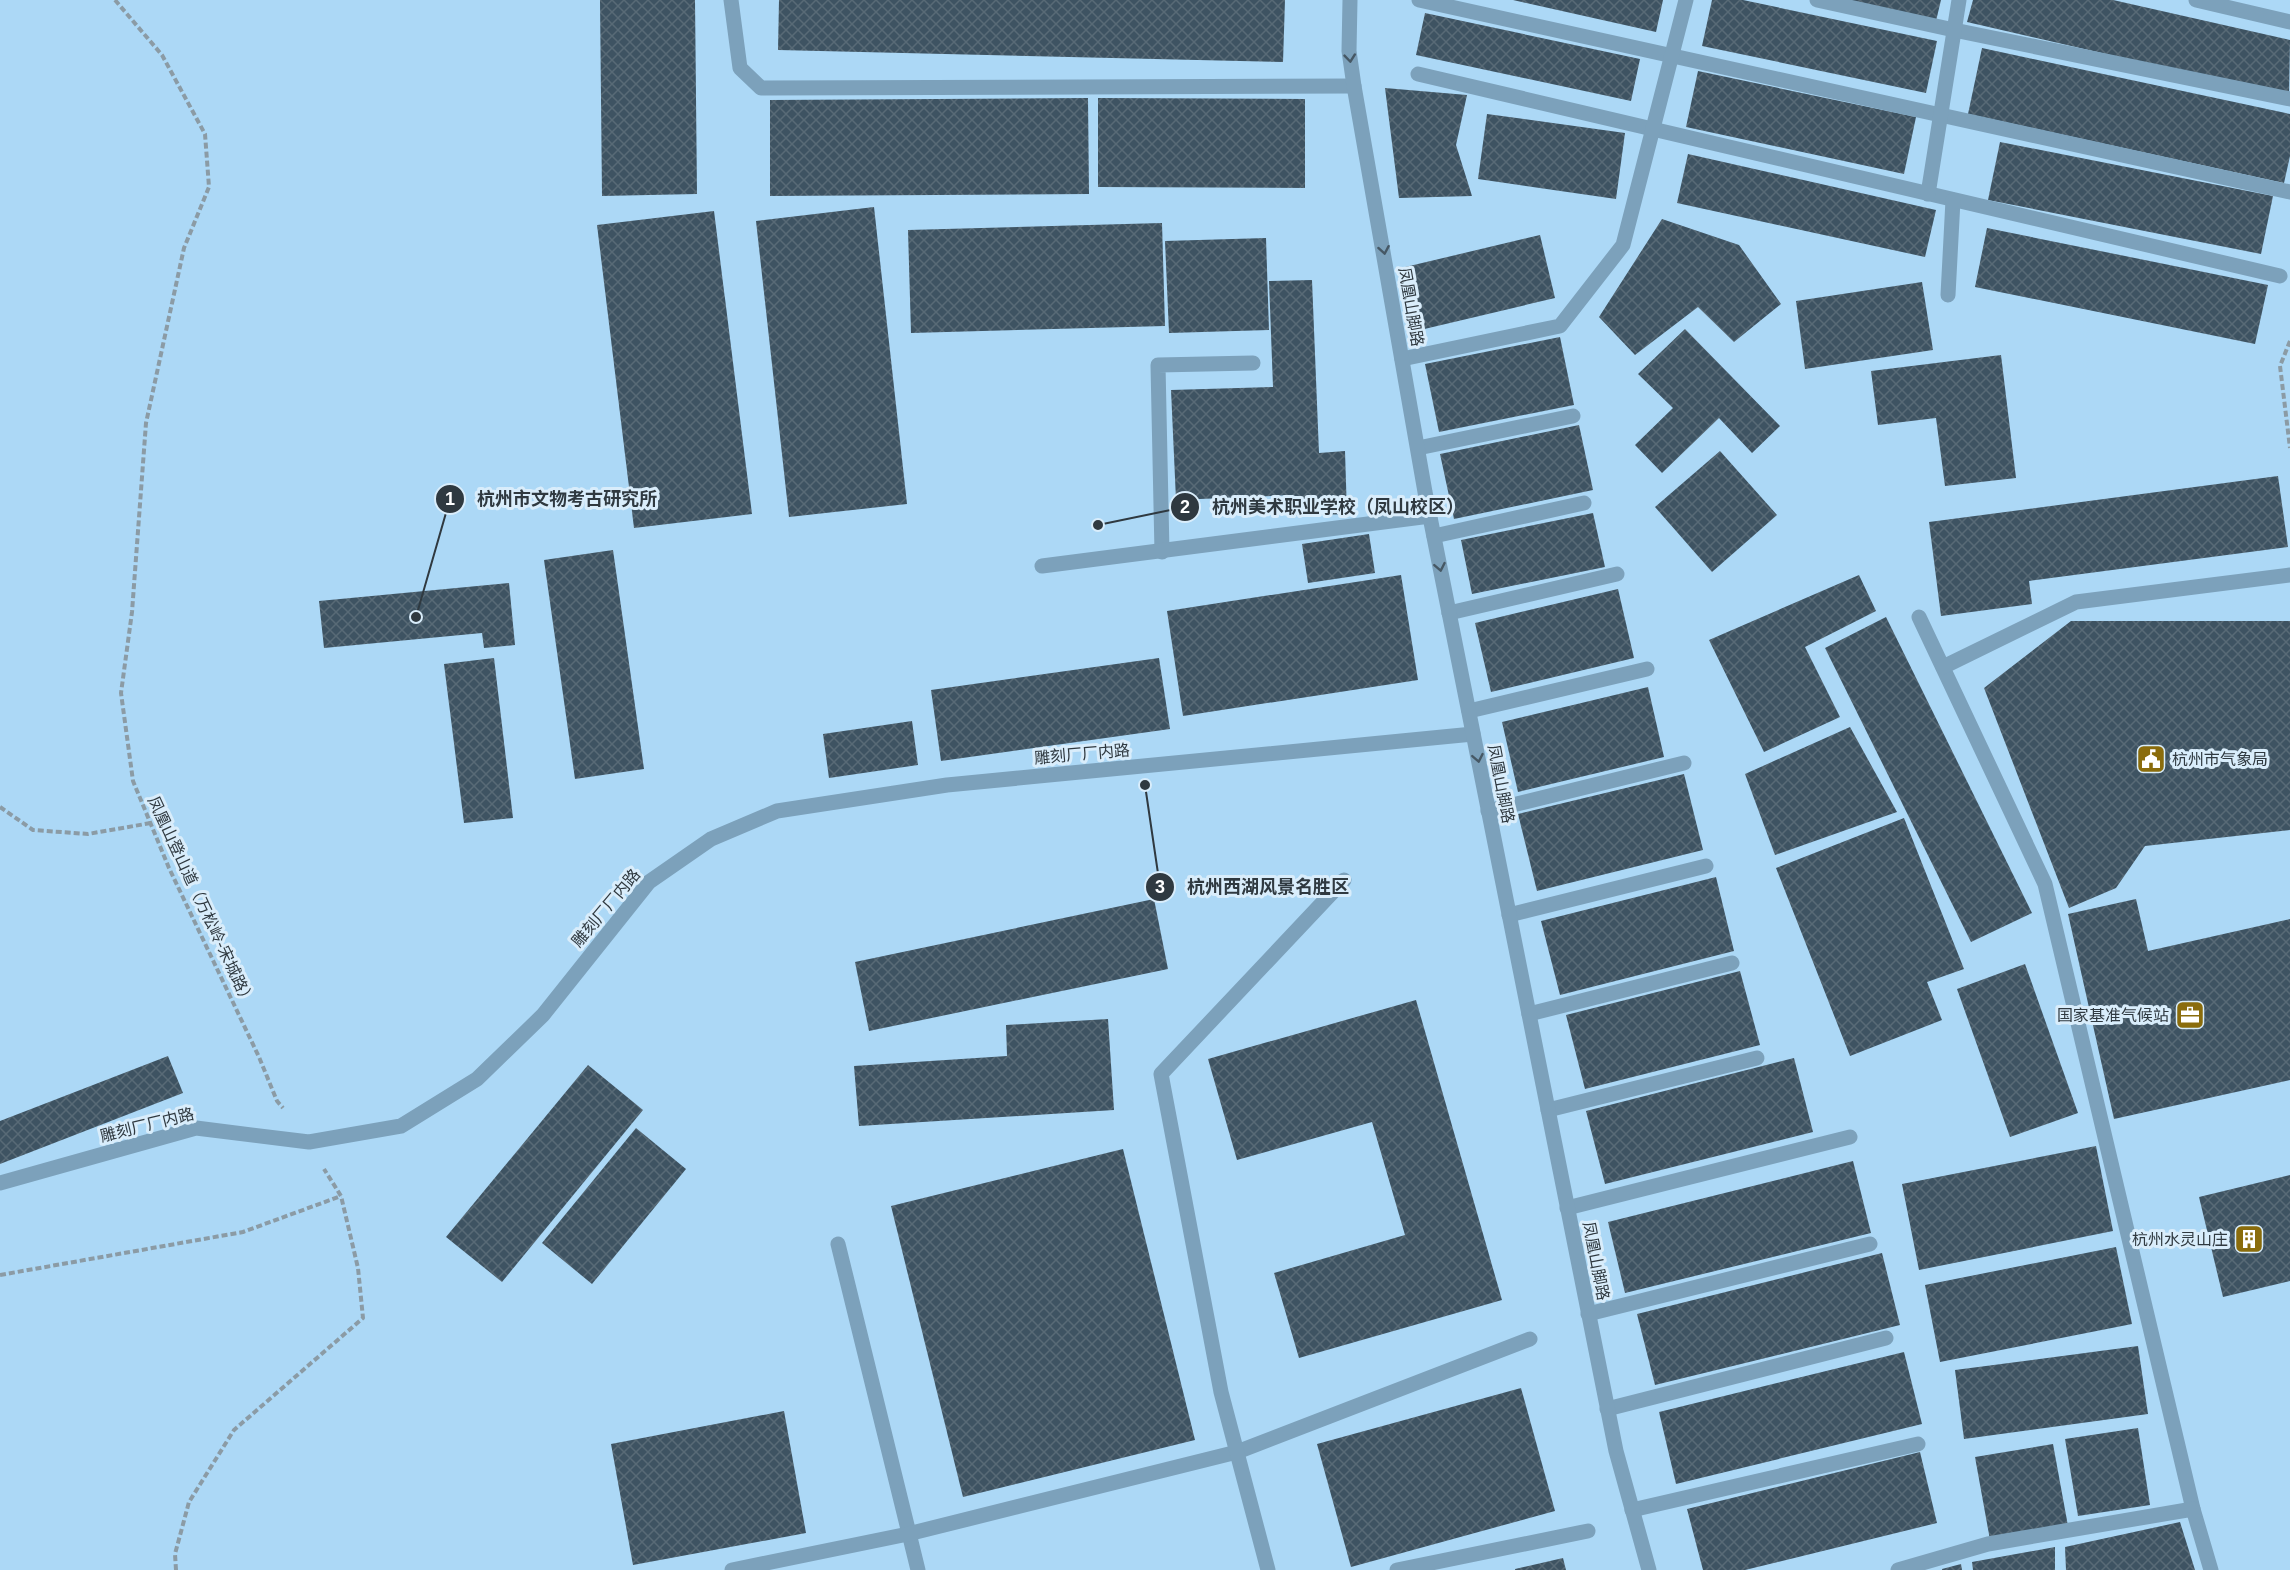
<svg xmlns="http://www.w3.org/2000/svg" width="2290" height="1570" font-family="Arial,'Noto Sans SC',sans-serif">
<defs>
<pattern id="building-cross-hatch" width="8" height="8" patternUnits="userSpaceOnUse" patternTransform="scale(1.5)"><rect width="8" height="8" fill="#3e5362"/><path d="M0 0l8 8M0 8l8-8" fill="none" stroke="#586a76"/></pattern>
</defs>
<rect width="100%" height="100%" fill="#d9edfb"/>
<rect fill="#acd8f6" x="0" y="0" width="2290" height="1570"/>
<g fill="url(#building-cross-hatch)">
<path d="M600,0H695L697,194L602,196Z"/>
<path d="M779,0H1285L1283,62L778,50Z"/>
<path d="M1513,0H1663L1656,32Z"/>
<path d="M1712,0H1743L1937,41L1926,93L1702,46Z"/>
<path d="M1843,0H1941L1936,21Z"/>
<path d="M1973,0H2113L2290,40L2289,96L1967,22Z"/>
<path d="M1425,13L1640,59L1631,101L1416,55Z"/>
<path d="M1982,48L2290,114V156L2284,183L1968,114Z"/>
<path d="M1698,71L1916,117L1904,174L1686,127Z"/>
<path d="M1385,88L1467,95L1456,145L1472,196L1399,198Z"/>
<path d="M1088,98L1089,194L770,196V100Z"/>
<path d="M1098,98L1305,99V188L1098,187Z"/>
<path d="M1487,114L1625,133L1616,199L1478,179Z"/>
<path d="M2000,142L2273,196L2261,254L1988,200Z"/>
<path d="M1688,154L1936,210L1925,257L1677,203Z"/>
<path d="M874,207L907,504L789,517L756,221Z"/>
<path d="M714,211L752,514L634,528L597,225Z"/>
<path d="M1662,219L1739,245L1781,304L1734,342L1698,307L1635,355L1599,317Z"/>
<path d="M1162,223L1165,326L911,333L908,230Z"/>
<path d="M1987,228L2268,285L2255,344L1975,287Z"/>
<path d="M1540,235L1555,298L1416,331L1401,268Z"/>
<path d="M1266,238L1269,330L1169,333L1165,241Z"/>
<path d="M1312,280L1319,453L1345,451L1347,514L1294,516L1293,495L1176,500L1171,390L1273,387L1269,281Z"/>
<path d="M1922,282L1933,350L1805,369L1796,301Z"/>
<path d="M1685,329L1780,426L1752,453L1719,418L1662,473L1635,445L1673,408L1638,374Z"/>
<path d="M1560,337L1574,405L1439,432L1425,364Z"/>
<path d="M2001,355L2016,478L1945,486L1936,418L1878,425L1871,371Z"/>
<path d="M1579,425L1593,490L1454,519L1440,454Z"/>
<path d="M1720,451L1777,515L1712,572L1655,507Z"/>
<path d="M2278,476L2288,547L2029,581L2032,604L1941,616L1929,522Z"/>
<path d="M1593,513L1605,567L1472,594L1461,540Z"/>
<path d="M1369,534L1375,573L1308,583L1302,544Z"/>
<path d="M613,550L644,769L575,779L544,560Z"/>
<path d="M1401,575L1418,680L1183,716L1167,611Z"/>
<path d="M1859,575L1876,611L1805,647L1840,717L1764,752L1709,640Z"/>
<path d="M509,583L515,645L484,648L482,633L324,648L319,601Z"/>
<path d="M1618,589L1634,658L1491,692L1475,623Z"/>
<path d="M1886,617L2032,913L1971,942L1825,648Z"/>
<path d="M2071,621H2290V830L2145,846L2116,888L2069,908L1984,688Z"/>
<path d="M494,658L513,818L464,823L444,664Z"/>
<path d="M1159,658L1170,729L941,761L931,690Z"/>
<path d="M1648,687L1664,757L1518,792L1502,722Z"/>
<path d="M912,721L918,765L829,778L823,734Z"/>
<path d="M1850,727L1897,812L1775,855L1745,774Z"/>
<path d="M1684,774L1703,850L1537,891L1518,814Z"/>
<path d="M1904,818L1964,969L1927,982L1942,1020L1850,1056L1776,868Z"/>
<path d="M1716,877L1734,951L1560,995L1541,921Z"/>
<path d="M1154,899L1168,969L869,1031L855,962Z"/>
<path d="M2136,899L2148,951L2290,919V1080L2114,1119L2068,914Z"/>
<path d="M2025,964L2078,1113L2010,1137L1957,989Z"/>
<path d="M1740,971L1760,1045L1585,1089L1566,1015Z"/>
<path d="M1416,1000L1502,1300L1299,1358L1274,1273L1405,1235L1372,1122L1237,1160L1208,1059Z"/>
<path d="M1108,1019L1114,1110L859,1126L854,1066L1007,1056L1006,1025Z"/>
<path d="M168,1056L183,1093L0,1164V1121Z"/>
<path d="M1794,1058L1813,1132L1605,1184L1586,1111Z"/>
<path d="M588,1065L643,1110L502,1282L446,1237Z"/>
<path d="M636,1128L686,1169L592,1284L542,1243Z"/>
<path d="M2096,1146L2113,1231L1919,1270L1902,1184Z"/>
<path d="M1123,1149L1195,1440L963,1497L891,1206Z"/>
<path d="M1853,1161L1871,1233L1625,1293L1608,1222Z"/>
<path d="M2290,1175V1281L2223,1297L2199,1197Z"/>
<path d="M2116,1247L2132,1324L1940,1362L1925,1285Z"/>
<path d="M1882,1253L1900,1325L1655,1385L1637,1314Z"/>
<path d="M2138,1346L2148,1414L1964,1439L1955,1370Z"/>
<path d="M1904,1352L1922,1424L1676,1484L1659,1412Z"/>
<path d="M1521,1388L1555,1511L1351,1567L1317,1444Z"/>
<path d="M784,1411L806,1533L633,1565L611,1444Z"/>
<path d="M2138,1428L2150,1505L2078,1516L2065,1439Z"/>
<path d="M2053,1444L2068,1526L1990,1540L1975,1457Z"/>
<path d="M1920,1452L1937,1523L1745,1570H1703L1687,1509Z"/>
<path d="M2180,1522L2195,1570H2066L2065,1547Z"/>
<path d="M2055,1547V1570H1973L1972,1562Z"/>
<path d="M1563,1558L1566,1570H1515V1569Z"/>
<path d="M1961,1564L1962,1570H1942V1569Z"/>
</g>
<g fill="none" stroke-linecap="round" stroke-linejoin="round">
<g stroke="#8b9ba5" stroke-width="4" stroke-dasharray="6 3" stroke-linecap="butt">
<path d="M115,0L162,55L205,134L209,187L184,248L146,423L132,612L121,693L133,781L169,868L259,1057L277,1101L283,1108"/>
<path d="M2290,341L2280,366L2290,448"/>
<path d="M0,807L33,830L88,834L151,823"/>
<path d="M0,1275L243,1232L341,1196"/>
<path d="M176,1570L175,1554L189,1502L234,1430L363,1318L358,1268L341,1196L324,1169"/>
</g>
<g stroke="#7ca1bb" stroke-width="15">
<path d="M731,0L740,68L761,88L1354,86"/>
<path d="M1419,0L2290,192"/>
<path d="M1817,0L1954,30L2290,99"/>
<path d="M2196,0L2290,22"/>
<path d="M1418,74L2280,276"/>
<path d="M1928,194L1959,0"/>
<path d="M1948,295L1953,200"/>
<path d="M1402,359L1560,326L1623,245L1686,0"/>
<path d="M1418,448L1573,416"/>
<path d="M1434,536L1584,503"/>
<path d="M1162,552L1158,365L1253,363"/>
<path d="M1042,566L1430,516"/>
<path d="M1449,613L1617,574"/>
<path d="M1919,617L2045,884L2193,1509"/>
<path d="M1943,667L2076,602L2290,575"/>
<path d="M1469,711L1647,669"/>
<path d="M1488,811L1684,763"/>
<path d="M1509,915L1706,866"/>
<path d="M1529,1014L1732,963"/>
<path d="M1548,1110L1757,1058"/>
<path d="M0,1183L196,1128L309,1142L401,1126L477,1079L543,1015L649,882L711,839L777,811L947,785L1473,734"/>
<path d="M1567,1208L1850,1137"/>
<path d="M838,1244L918,1570"/>
<path d="M1588,1314L1870,1244"/>
<path d="M1607,1409L1886,1338"/>
<path d="M1632,1510L1918,1444"/>
<path d="M732,1570L908,1534L1237,1452L1530,1339"/>
<path d="M1268,1570L1221,1392L1161,1074L1344,880"/>
<path d="M1397,1570L1588,1531"/>
<path d="M1898,1570L1988,1544L2193,1509L2211,1570"/>
</g>
<path stroke="#7ca1bb" stroke-width="15" d="M1350,0L1349,51L1354,86L1425,492L1616,1451L1649,1570"/>
</g>
<defs><path id="oneway-chevron" d="M-2-3.5L2.5 0L-2 3.5" fill="none" stroke-width="1.6" stroke-linecap="round" stroke-linejoin="round" transform="scale(1.5)"/></defs>
<g stroke="#465865">
<use href="#oneway-chevron" transform="translate(1350 58) rotate(84)"/>
<use href="#oneway-chevron" transform="translate(1384 250) rotate(80)"/>
<use href="#oneway-chevron" transform="translate(1440 567) rotate(79)"/>
<use href="#oneway-chevron" transform="translate(1478 758) rotate(79)"/>
</g>
<defs>
<g id="civic-square" transform="scale(1.5)"><rect x="-9" y="-9" width="18" height="18" rx="4" fill="#8a6c0c" stroke="#d9edfb"/><path d="M-.6-6.5H3V-4.5H.6V-3L4-1V1h2V6H-6V1h2V-1L-.6-3ZM-1.2 2.5V6h2.4V2.5Z" fill="#fff"/></g>
<g id="office-square" transform="scale(1.5)"><rect x="-9" y="-9" width="18" height="18" rx="4" fill="#8a6c0c" stroke="#d9edfb"/><path d="M-6-3h4V-5.5h4V-3h4V5H-6ZM-1-4.5V-3h2v-1.5ZM-6 0V1H6V0Z" fill="#fff"/></g>
<g id="building-square" transform="scale(1.5)"><rect x="-9" y="-9" width="18" height="18" rx="4" fill="#8a6c0c" stroke="#d9edfb"/><path d="M-4-6H4V6H1V3H-1V6H-4ZM-2.5-4.3h1.7v1.8h-1.7ZM.8-4.3h1.7v1.8H.8ZM-2.5-1h1.7V.8h-1.7ZM.8-1h1.7V.8H.8Z" fill="#fff"/></g>
</defs>
<g fill-rule="evenodd">
<use href="#civic-square" x="2151" y="759"/>
<use href="#office-square" x="2190" y="1015"/>
<use href="#building-square" x="2249" y="1239"/>
</g>
<g text-anchor="middle" dominant-baseline="central" stroke-width="6" stroke-linejoin="round" paint-order="stroke">
<g font-size="16" fill="#2f3940" stroke="#d9edfb">
<text transform="translate(1411 307) rotate(80)">凤凰山脚路</text>
<text transform="translate(1082 754) rotate(-5)">雕刻厂厂内路</text>
<text transform="translate(1501 784) rotate(79)">凤凰山脚路</text>
<text transform="translate(201 901) rotate(65)">凤凰山登山道（万松岭-宋城路）</text>
<text transform="translate(606 908) rotate(-50)">雕刻厂厂内路</text>
<text transform="translate(147 1125) rotate(-14)">雕刻厂厂内路</text>
<text transform="translate(1596 1261) rotate(79)">凤凰山脚路</text>
</g>
<g font-size="16" fill="#2f3940" stroke="#d9edfb" text-anchor="end">
<text x="2172" y="759" text-anchor="start">杭州市气象局</text>
<text x="2169" y="1015">国家基准气候站</text>
<text x="2228" y="1239">杭州水灵山庄</text>
</g>
</g>
<path fill="none" stroke="#2f3940" stroke-width="2" d="M416 617L450 499M1098 525L1185 507M1145 785L1160 887"/>
<g fill="#2f3940" stroke="#d9edfb" stroke-width="2">
<circle cx="416" cy="617" r="6"/>
<circle cx="1098" cy="525" r="6"/>
<circle cx="1145" cy="785" r="6"/>
<circle cx="450" cy="499" r="15"/>
<circle cx="1185" cy="507" r="15"/>
<circle cx="1160" cy="887" r="15"/>
</g>
<g font-size="18" text-anchor="middle" font-weight="bold" fill="#fff">
<text x="450" y="505">1</text>
<text x="1185" y="513">2</text>
<text x="1160" y="893">3</text>
</g>
<g font-size="18" text-anchor="middle" font-weight="bold" fill="#2f3940" stroke="#d9edfb" stroke-width="6" stroke-linejoin="round" paint-order="stroke">
<text x="567" y="505">杭州市文物考古研究所</text>
<text x="1338" y="513">杭州美术职业学校（凤山校区）</text>
<text x="1268" y="893">杭州西湖风景名胜区</text>
</g>
</svg>
